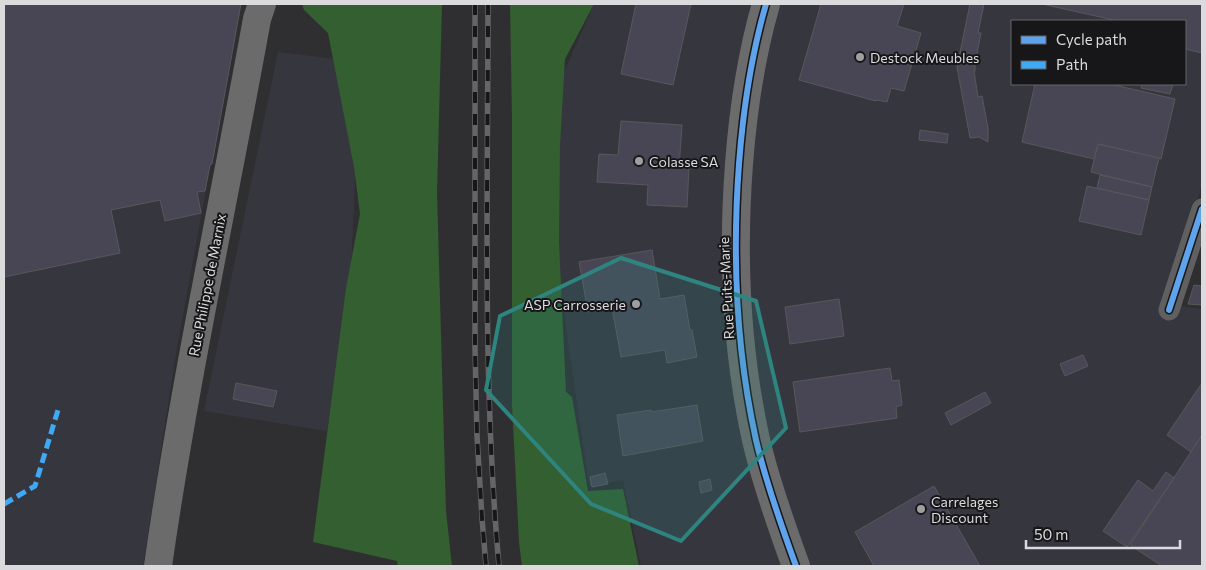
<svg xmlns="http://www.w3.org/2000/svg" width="1206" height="570" font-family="Commissioner,sans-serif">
<rect width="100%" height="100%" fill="#2f2f32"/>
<g fill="#36363f" fill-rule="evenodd">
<path d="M4,4H240L176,353L143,566H4Z"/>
<path d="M594,4H1202V185L1165,304L1202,309V566H641L623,480L589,486L553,236L557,88ZM1012,21H1185V84H1012Z"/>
<path d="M278,52L360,62L351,273L327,431L204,411Z"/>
</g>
<g fill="#335f31">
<path d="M302,4H442L437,193L446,511L452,566H398L397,561L313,542L346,288L360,214L354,167L328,33L304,10Z"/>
<path d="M510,4H594L565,59L560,145L559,242L566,392L572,397L588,491L623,489L639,566H522L519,542L512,404V118Z"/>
</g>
<g fill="#484655" stroke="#58585a">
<path d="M4,4H241L212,164L210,165L205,191L197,192L201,213L165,221L160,200L111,210L120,253L4,277Z"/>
<path d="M636,4H691L673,85L621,74Z"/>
<path d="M821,4H904L897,26L921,33L904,91L891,88L887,102L877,100L876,101L799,80Z"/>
<path d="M970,4H984L978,33H981L975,63V71H974L978,97L982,96L988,128V142L979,137L970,138L957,67Z"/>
<path d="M1042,4H1202V53L1185,49V21H1118Z"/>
<path d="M1035,84H1110L1175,99L1161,159L1098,144L1094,159L1022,142Z"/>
<path d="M1142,84H1173L1170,94L1141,88Z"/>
<path d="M621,121L682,125L679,168H689L687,207L647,205L648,185L597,182L599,154L618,155Z"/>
<path d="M920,130L948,134L947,143L919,140Z"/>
<path d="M1098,144L1159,158L1152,187L1091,172Z"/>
<path d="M1100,175L1152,187L1149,200L1097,188Z"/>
<path d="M1087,186L1149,200L1141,235L1079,221Z"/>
<path d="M652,250L660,299L684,295L690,330H692L697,357L667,363L665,350L621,357L612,308L588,312L579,262Z"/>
<path d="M1194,285L1202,286V305L1188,304Z"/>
<path d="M839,299L844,336L790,344L785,307Z"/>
<path d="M1083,355L1088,366L1065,376L1060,364Z"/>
<path d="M890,368L892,381L899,380L902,405L896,407L897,418L800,432L793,382Z"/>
<path d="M236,383L277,391L273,407L233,399Z"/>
<path d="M1202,383V435L1191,452L1167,435Z"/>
<path d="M985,392L991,403L951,425L945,413Z"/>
<path d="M697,405L703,441L623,456L617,415L651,410V412Z"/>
<path d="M1202,435V566H1162L1130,545Z"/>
<path d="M1166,472L1174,478L1127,547L1103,531L1138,480L1153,491Z"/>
<path d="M605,473L608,484L592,487L590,477Z"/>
<path d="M710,479L712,490L701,493L699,482Z"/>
<path d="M934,486L980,566H874L855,532Z"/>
</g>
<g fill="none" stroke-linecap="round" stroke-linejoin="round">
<path stroke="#616061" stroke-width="21" d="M1169,310L1202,209"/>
<g stroke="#6c6b6c" stroke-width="28">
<path d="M766,4C751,56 743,111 739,164C732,257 736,349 756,440C766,483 781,525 796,566"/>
<path d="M158,566C184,383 224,202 257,19L262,4"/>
</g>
<g stroke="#656565" stroke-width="5.5">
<g id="rail">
<path d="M475,4V348L477,436L482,518L486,566"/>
<path d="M488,4C488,191 482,379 499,566"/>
</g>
</g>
<use href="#rail" stroke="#171719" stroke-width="4" stroke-dasharray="11" stroke-linecap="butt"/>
<path stroke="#3fa9f5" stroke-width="5" stroke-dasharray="10 5" stroke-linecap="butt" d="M4,504L35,486L58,410"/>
<g stroke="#171719" stroke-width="9">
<g id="cycleway">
<path d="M766,4C751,56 743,111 739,164C732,257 736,349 756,440C766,483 781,525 796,566"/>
<path d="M1169,310L1202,209"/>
</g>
</g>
<use href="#cycleway" stroke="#60a3ed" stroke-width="6"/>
</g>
<path fill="#2e857f" fill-opacity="0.2" stroke="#2e857f" stroke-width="4" stroke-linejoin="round" d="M621,258L756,301L786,428L681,541L591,504L486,390L500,316Z"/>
<g fill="#9f9fa2" stroke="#171719" stroke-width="2">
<circle cx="860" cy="57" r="5"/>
<circle cx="639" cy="161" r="5"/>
<circle cx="636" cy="304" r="5"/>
<circle cx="921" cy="509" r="5"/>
</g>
<g text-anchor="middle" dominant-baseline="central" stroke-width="4" stroke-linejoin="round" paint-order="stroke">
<g font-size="14" fill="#dbdbde" stroke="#171719" text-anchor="start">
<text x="870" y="57">Destock Meubles</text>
<text x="649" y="161">Colasse SA</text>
<text x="626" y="304" text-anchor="end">ASP Carrosserie</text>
<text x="931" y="501">Carrelages<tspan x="931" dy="16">Discount</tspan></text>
</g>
<g font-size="14" fill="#dbdbde" stroke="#171719">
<text transform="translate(207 285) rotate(-79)">Rue Philippe de Marnix</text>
<text transform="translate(726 288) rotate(-93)">Rue Puits-Marie</text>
</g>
</g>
<rect width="1206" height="570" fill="none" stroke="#dbdbde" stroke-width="10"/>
<rect x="1011" y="20" width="175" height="65" fill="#171719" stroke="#656568"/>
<rect x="1021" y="36" width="25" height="8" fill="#60a3ed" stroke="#656568"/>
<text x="1056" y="45" font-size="15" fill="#dbdbde">Cycle path</text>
<rect x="1021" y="61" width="25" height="8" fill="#3fa9f5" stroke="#656568"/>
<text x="1056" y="70" font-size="15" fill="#dbdbde">Path</text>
<path d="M1026 540v8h154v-8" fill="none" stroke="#dbdbde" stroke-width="2.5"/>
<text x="1034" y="540" font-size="15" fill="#dbdbde" stroke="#171719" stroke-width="4" paint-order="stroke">50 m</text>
</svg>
